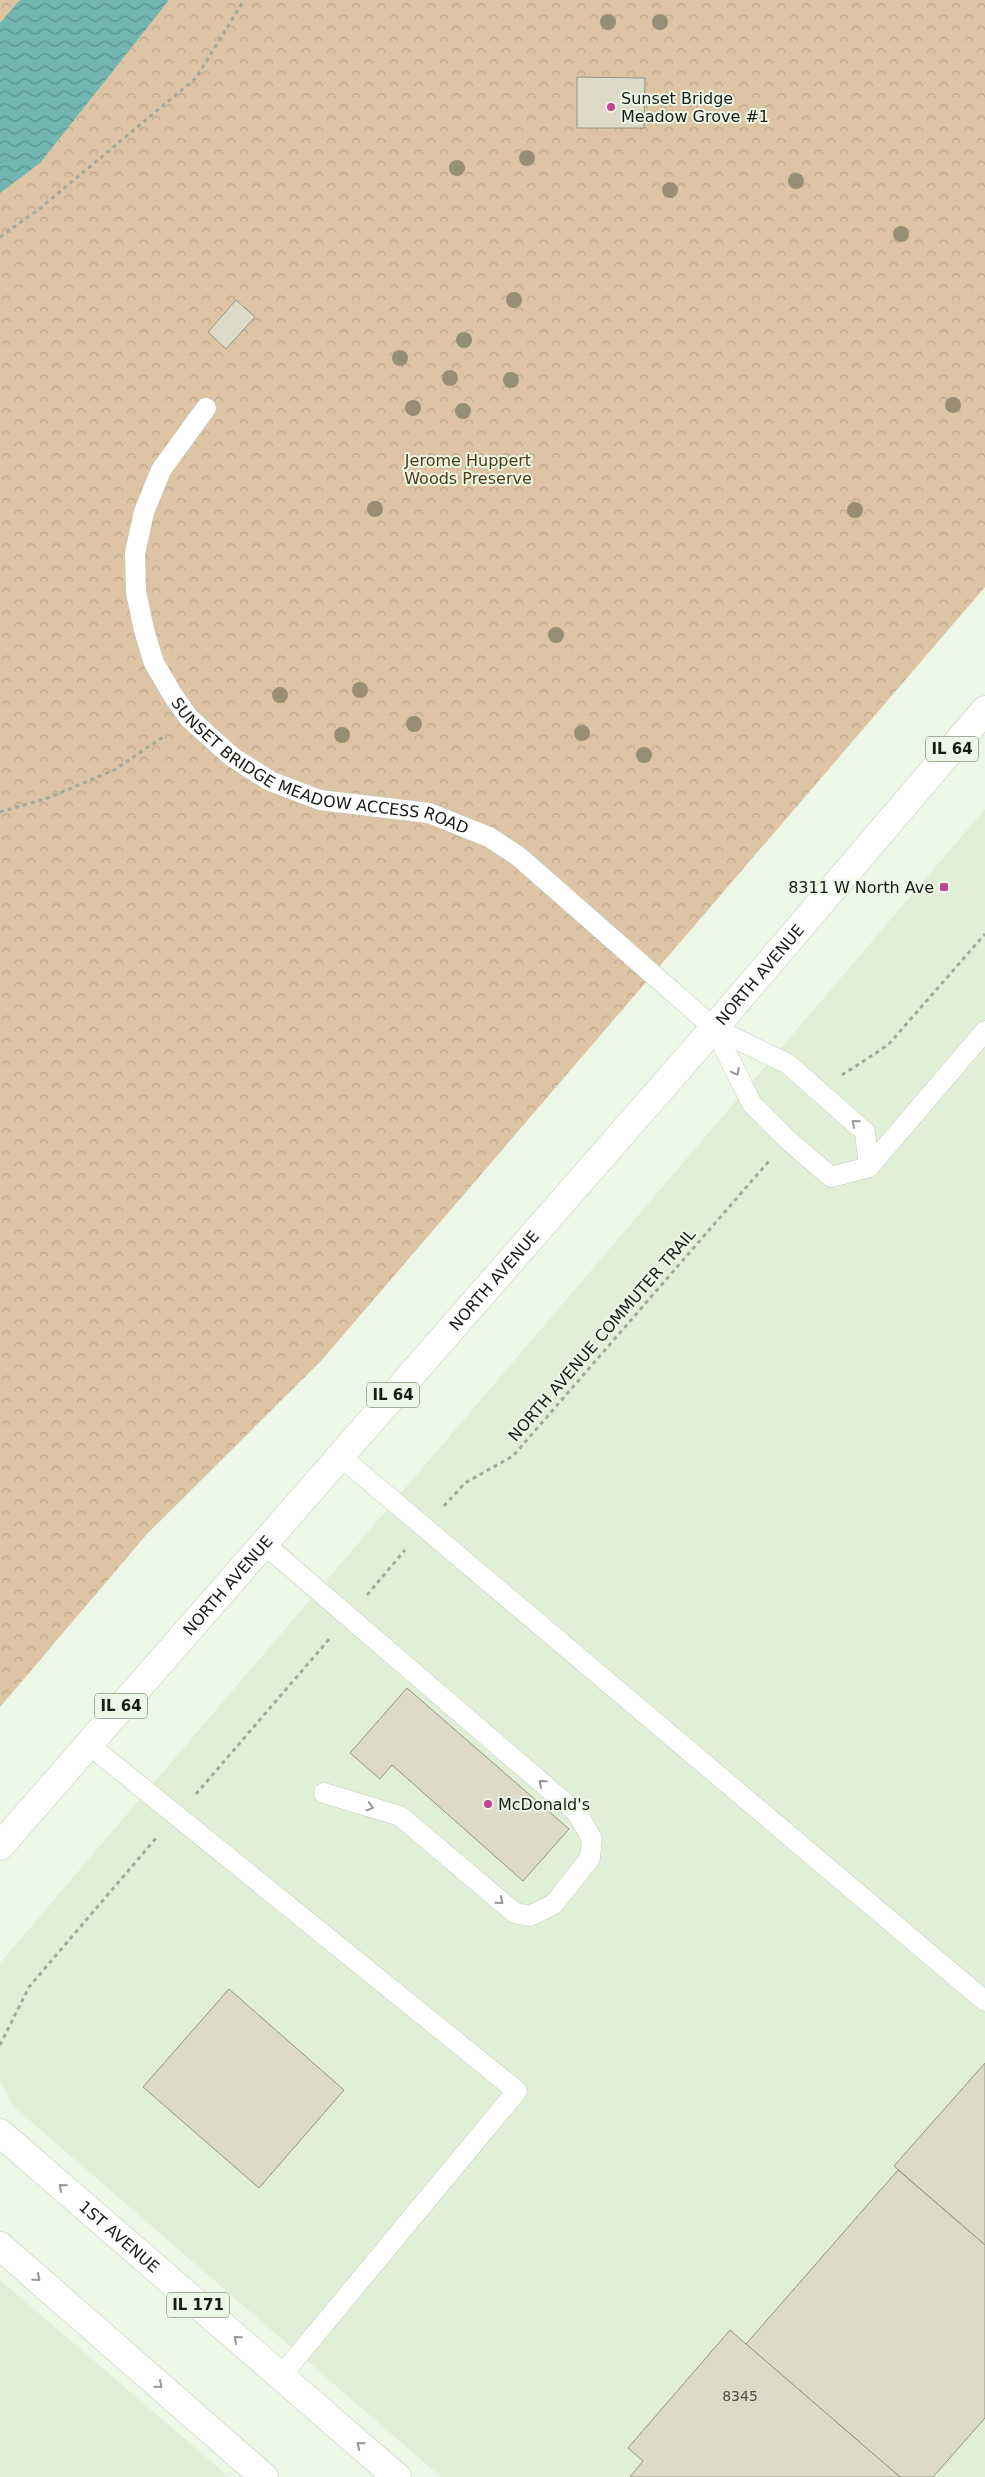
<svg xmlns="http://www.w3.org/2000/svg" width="985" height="2477" font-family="'DejaVu Sans',sans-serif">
<defs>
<pattern id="park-crowns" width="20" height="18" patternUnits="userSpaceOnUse" patternTransform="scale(1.25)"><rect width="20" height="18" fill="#ddc4a5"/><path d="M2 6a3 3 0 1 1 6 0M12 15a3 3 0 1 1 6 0" fill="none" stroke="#bda88d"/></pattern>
<pattern id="water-waves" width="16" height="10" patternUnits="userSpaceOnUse" patternTransform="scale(1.25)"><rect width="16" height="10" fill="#71b6b1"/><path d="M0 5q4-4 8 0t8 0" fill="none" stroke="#5c938f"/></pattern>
</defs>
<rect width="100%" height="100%" fill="#edf7e6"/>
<g fill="#e1efd6">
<path d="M985,809V2477H441L13,2106L0,2081V1963Z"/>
<path d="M0,2280L229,2477H0Z"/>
</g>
<path fill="url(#park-crowns)" d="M0,0H985V587L321,1361L147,1534L0,1707Z"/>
<path fill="url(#water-waves)" d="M20,0H169L40,163L0,193V23Z"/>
<g fill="#dddbc8" stroke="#959482">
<path d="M577,77L645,78L644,128H577Z"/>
<path d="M236,300L255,317L226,349L208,332Z"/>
<path d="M407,1688L569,1829L523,1881L392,1765L380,1779L350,1753Z"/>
<path d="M229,1989L344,2090L259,2188L143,2087Z"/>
<path d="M985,2063V2245L894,2166Z"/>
<path d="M898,2170L985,2245V2418L933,2477H900L746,2344Z"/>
<path d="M730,2330L746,2344L900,2477H630L643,2461L628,2448Z"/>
</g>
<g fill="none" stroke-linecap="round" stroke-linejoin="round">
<g stroke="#c0c9b9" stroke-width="21">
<g id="lane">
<path id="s1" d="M206,408L161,470L144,512L135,553L136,592L144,630L154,663L174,697L189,718L231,756L270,781L320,800L429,813L489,837L518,856L714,1028L788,1064L865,1132L869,1167"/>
<path d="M714,1028L752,1104L787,1139L831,1177L869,1167L985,1031"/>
<path d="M340,1456L985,2001"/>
<path d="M263,1543L578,1814L592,1839L590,1858L554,1904L530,1916L515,1913L400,1816L324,1793"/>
<path d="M88,1744L517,2091L280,2377"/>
</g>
</g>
<g stroke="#c0c9b9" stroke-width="29">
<g id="primary">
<path id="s2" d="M0,1846L714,1028L985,710"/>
<path id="s3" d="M0,2133L397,2477"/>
<path d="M0,2246L264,2477"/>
</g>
</g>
<g stroke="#a1a99b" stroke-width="3" stroke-dasharray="4 4" stroke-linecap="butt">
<path d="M0,237L38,210L196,78L244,0"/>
<path d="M0,812L48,798L114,770L166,735"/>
<path d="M842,1075L888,1045L985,934"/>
<path d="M444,1506L465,1483L513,1456L769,1161"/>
<path d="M367,1595L405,1550"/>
<path d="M196,1794L331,1637"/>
<path d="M0,2045L29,1987L157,1837"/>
</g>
<use href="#lane" stroke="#fff" stroke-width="20"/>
<use href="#primary" stroke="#fff" stroke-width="28"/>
</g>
<g fill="#978e74">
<circle cx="608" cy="22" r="8"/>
<circle cx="660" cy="22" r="8"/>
<circle cx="527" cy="158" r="8"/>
<circle cx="457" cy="168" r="8"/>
<circle cx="796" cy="181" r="8"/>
<circle cx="670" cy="190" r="8"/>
<circle cx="901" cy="234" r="8"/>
<circle cx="514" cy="300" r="8"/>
<circle cx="464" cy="340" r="8"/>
<circle cx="400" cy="358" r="8"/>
<circle cx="450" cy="378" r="8"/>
<circle cx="511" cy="380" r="8"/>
<circle cx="953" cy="405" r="8"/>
<circle cx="413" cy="408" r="8"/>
<circle cx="463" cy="411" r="8"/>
<circle cx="375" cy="509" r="8"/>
<circle cx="855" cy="510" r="8"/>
<circle cx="556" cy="635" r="8"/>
<circle cx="360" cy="690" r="8"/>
<circle cx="280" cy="695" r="8"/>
<circle cx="414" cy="724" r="8"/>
<circle cx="582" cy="733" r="8"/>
<circle cx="342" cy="735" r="8"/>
<circle cx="644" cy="755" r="8"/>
</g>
<defs><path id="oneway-chevron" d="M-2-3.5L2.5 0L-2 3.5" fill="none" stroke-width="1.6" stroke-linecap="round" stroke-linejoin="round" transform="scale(1.25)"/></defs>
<g stroke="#979996">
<use href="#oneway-chevron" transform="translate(736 1072) rotate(63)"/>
<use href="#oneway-chevron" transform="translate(855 1123) rotate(-139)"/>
<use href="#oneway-chevron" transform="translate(542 1783) rotate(-139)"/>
<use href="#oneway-chevron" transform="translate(370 1807) rotate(17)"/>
<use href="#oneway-chevron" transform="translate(500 1901) rotate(40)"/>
<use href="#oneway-chevron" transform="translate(62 2187) rotate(-139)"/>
<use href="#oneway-chevron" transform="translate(37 2278) rotate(41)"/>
<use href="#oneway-chevron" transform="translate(237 2339) rotate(-139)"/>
<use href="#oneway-chevron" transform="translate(159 2385) rotate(41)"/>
<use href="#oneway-chevron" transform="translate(360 2445) rotate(-140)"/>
</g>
<g fill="#c34593" stroke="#edf7e6" stroke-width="2">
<circle cx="611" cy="107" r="5"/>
<rect x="939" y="882" width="10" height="10" rx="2.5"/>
<circle cx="488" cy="1804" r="5"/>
</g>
<g text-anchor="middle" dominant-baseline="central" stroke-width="4" stroke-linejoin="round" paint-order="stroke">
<g font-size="14" fill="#494c42">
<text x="740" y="2396">8345</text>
</g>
<g fill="#edf7e6" stroke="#585e54" stroke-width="1">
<rect x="926" y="736.5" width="52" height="25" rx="4"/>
<rect x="367" y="1382.5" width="52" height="25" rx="4"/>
<rect x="95" y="1693.5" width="52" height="25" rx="4"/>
<rect x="167" y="2292.5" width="62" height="25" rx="4"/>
</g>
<g font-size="15" font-weight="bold" fill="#181c15">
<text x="952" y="749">IL 64</text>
<text x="393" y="1395">IL 64</text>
<text x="121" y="1706">IL 64</text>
<text x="198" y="2305">IL 171</text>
</g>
<g font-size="16" fill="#181c15" stroke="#edf7e6" text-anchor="start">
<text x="621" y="98">Sunset Bridge<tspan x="621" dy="18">Meadow Grove #1</tspan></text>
<text x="934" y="887" text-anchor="end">8311 W North Ave</text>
<text x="498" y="1804">McDonald's</text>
</g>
<g font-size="16" fill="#513916" stroke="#edf7e6">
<text x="468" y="460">Jerome Huppert<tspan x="468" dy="18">Woods Preserve</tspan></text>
</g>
<g font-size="16" fill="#181c15" stroke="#edf7e6">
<text stroke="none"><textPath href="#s1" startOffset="484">SUNSET BRIDGE MEADOW ACCESS ROAD</textPath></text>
<text stroke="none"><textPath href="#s2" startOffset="1156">NORTH AVENUE</textPath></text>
<text stroke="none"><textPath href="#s2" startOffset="751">NORTH AVENUE</textPath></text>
<text transform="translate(602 1335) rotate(-49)">NORTH AVENUE COMMUTER TRAIL</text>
<text stroke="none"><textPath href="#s2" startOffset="346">NORTH AVENUE</textPath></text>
<text stroke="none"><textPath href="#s3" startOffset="158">1ST AVENUE</textPath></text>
</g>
</g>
</svg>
